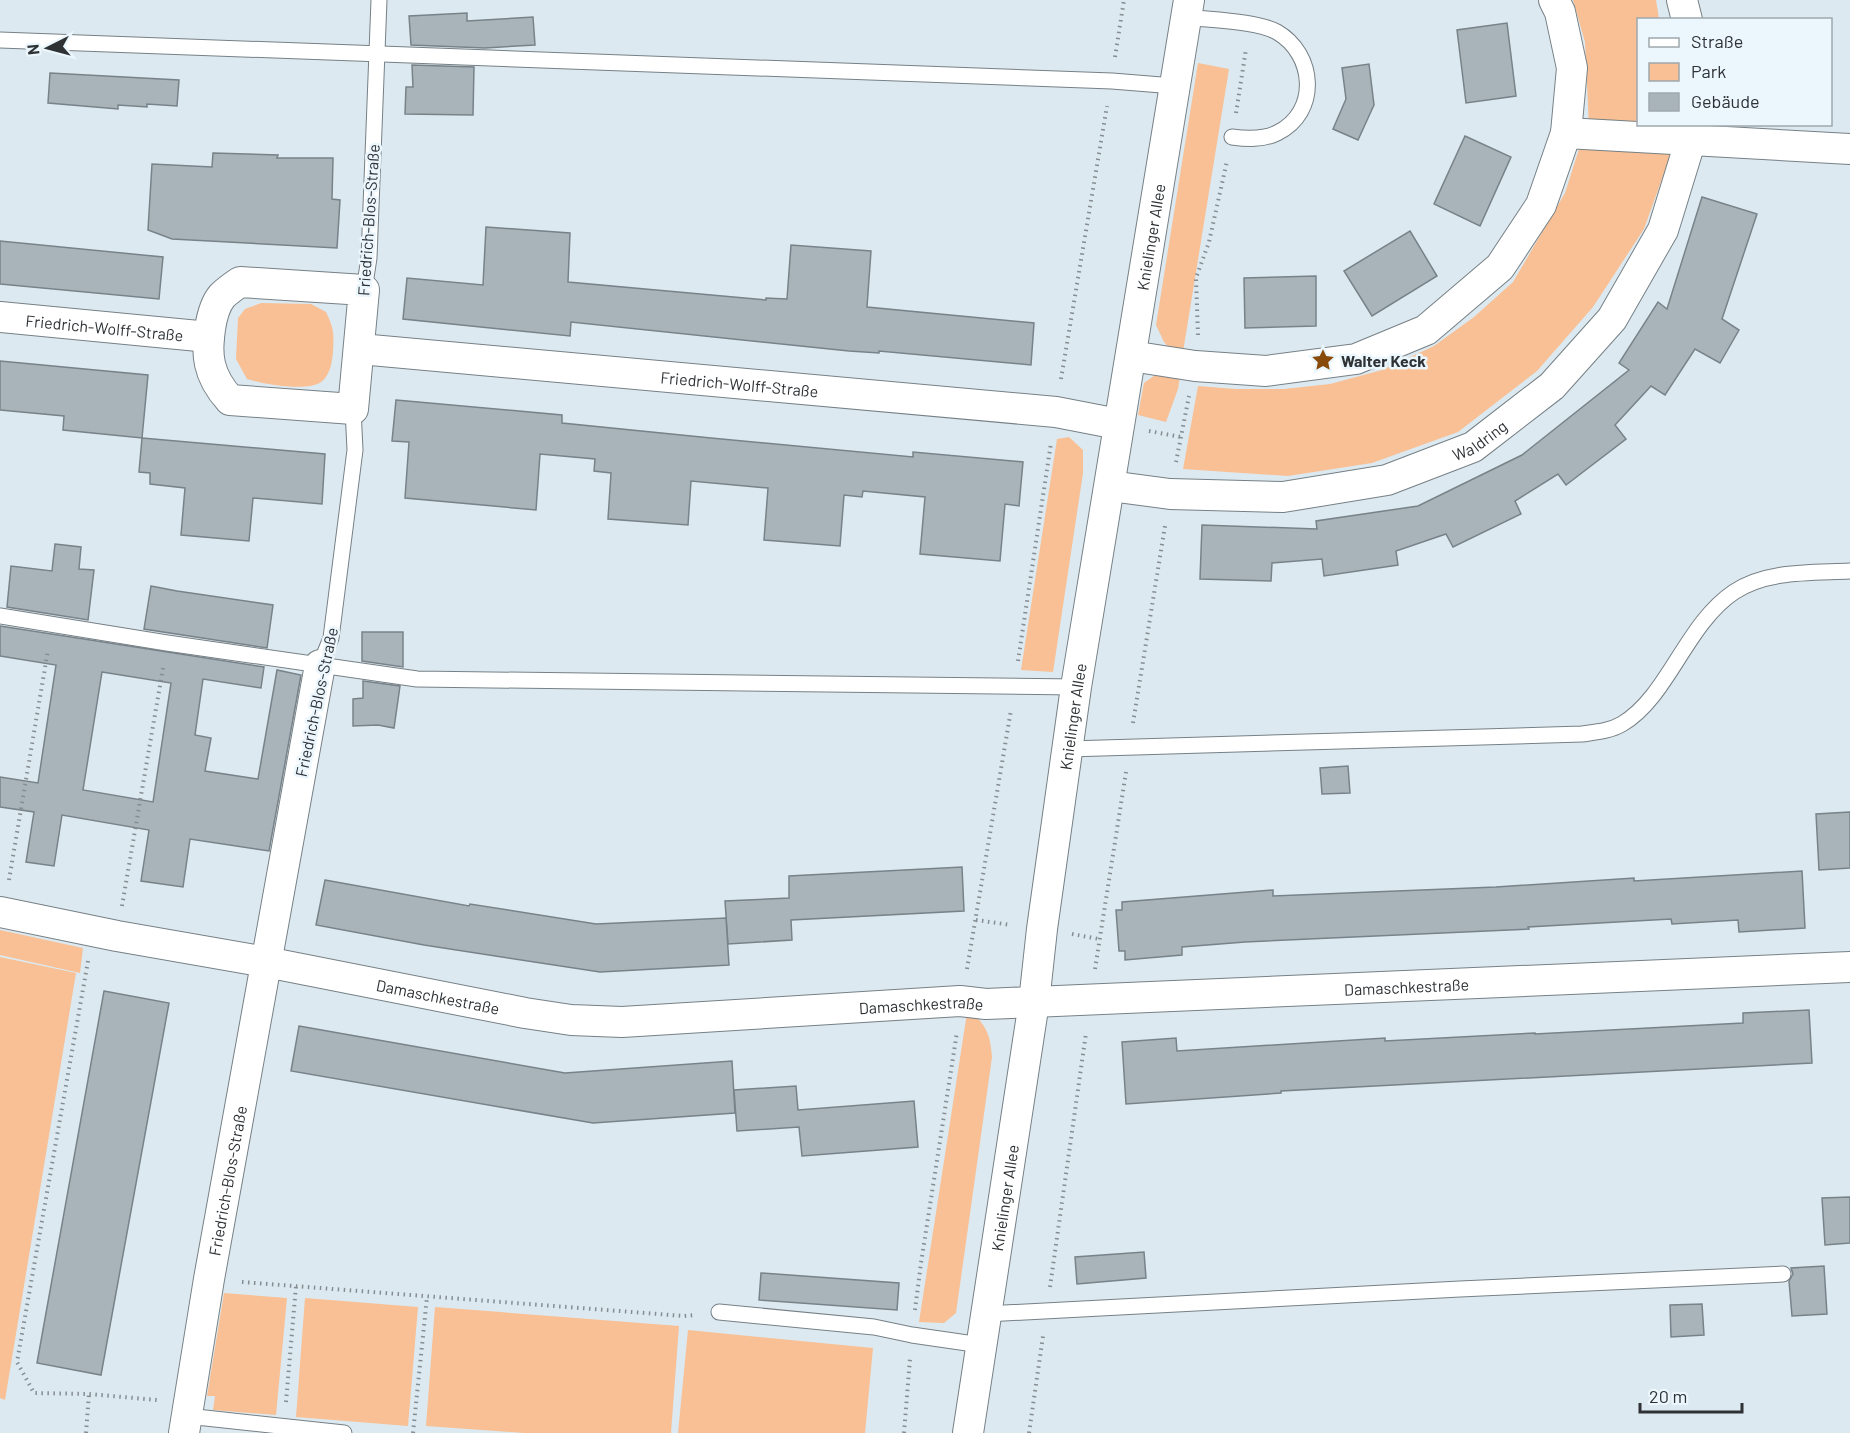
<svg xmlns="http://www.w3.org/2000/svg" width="1850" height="1433" font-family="Barlow,sans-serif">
<rect width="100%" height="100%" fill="#dde9f0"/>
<g fill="#f8c094">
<path d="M1573,0H1656L1659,19L1638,20V124L1589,127L1585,42Z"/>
<path d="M1198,63L1229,69L1183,352L1171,350L1164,342L1156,325Z"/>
<path d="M1579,149L1672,151L1644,229L1593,307L1537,371L1458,432L1372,463L1288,476L1183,469L1198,386L1236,389H1284L1330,384L1382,370L1434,346L1474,317L1513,282L1565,193Z"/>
<path d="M261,303L311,304L326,312C334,329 334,333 333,352C332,363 330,375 321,382C307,392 263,384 247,379L236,359L238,318L245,309Z"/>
<path d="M1181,370L1178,389L1166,422L1138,415L1144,383L1161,371Z"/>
<path d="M1069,437L1083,450V473L1053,672L1021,670L1057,439Z"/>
<path d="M0,930L83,948L80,973L0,955Z"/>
<path d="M0,957L76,973L5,1400L0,1398Z"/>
<path d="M967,1013L974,1014C988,1029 990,1036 992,1057L956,1313L944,1323L919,1322Z"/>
<path d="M224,1293L287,1298L276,1415L213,1410L215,1396H207Z"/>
<path d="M305,1298L418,1307L408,1426L296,1417Z"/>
<path d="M435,1307L679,1326L671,1433H524L426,1426Z"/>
<path d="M688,1330L873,1348L865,1433H678Z"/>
</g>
<g fill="#a9b4ba" stroke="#788289" stroke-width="1.5" fill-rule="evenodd">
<path d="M467,13V21L533,17L535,45L485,48L411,45L409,16Z"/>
<path d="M1507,23L1516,96L1466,103L1457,30Z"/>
<path d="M1369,64L1374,105L1358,140L1333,129L1346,99L1342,68Z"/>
<path d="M412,65L474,67L473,115L405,114L406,87H413Z"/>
<path d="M50,73L179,80L177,106L147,104V107L118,105V109L48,103Z"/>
<path d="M1465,136L1511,157L1480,226L1434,204Z"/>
<path d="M213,153L278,155L277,158H333L332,199L340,200L337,248L172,239L148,230L152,164L212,167Z"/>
<path d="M1702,197L1757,214L1722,319L1739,330L1720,363L1695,349L1665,395L1651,386L1615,425L1626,439L1566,485L1558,474L1515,501L1521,514L1453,547L1446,534L1396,551L1398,565L1324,576L1322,559L1272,563L1271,581L1200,579L1202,525L1317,529L1316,521L1418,506L1522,455L1629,370L1619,363L1658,302L1667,309Z"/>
<path d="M486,227L570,233L568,282L766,300V298L787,299L791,245L871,251L867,307L1034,323L1031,365L879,351V353L849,351L571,322L570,336L403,319L407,278L483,285Z"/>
<path d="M1410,231L1437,276L1372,316L1344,271Z"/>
<path d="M0,241L163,257L159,299L0,284Z"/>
<path d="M1316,276V326L1245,328L1244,278Z"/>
<path d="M0,361L148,375L142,438L63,430L64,416L0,410Z"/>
<path d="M396,400L562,415V423L711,438L913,457V452L1023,462L1019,506L1005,504L1000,561L920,554L925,497L863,491L862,497L844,495L840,546L764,540L768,488L691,481L688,525L608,519L611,473L594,471L595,459L540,454L536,510L405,498L409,442L392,441Z"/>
<path d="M142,438L325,454L322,504L253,498L249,541L181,535L185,488L150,484V473L139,472Z"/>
<path d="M55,544L81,547L79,569L94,570L88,620L7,607L11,566L52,571Z"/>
<path d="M151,586L177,591L273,605L267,648L144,629Z"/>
<path d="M0,626L264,667L261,688L203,679L195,735L211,738L205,771L258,779L277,670L301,675L269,851L190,839L183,887L141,881L149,830L62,815L54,866L26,862L34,812L0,807V777L38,783L56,665L0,656ZM102,672L171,683L153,802L83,790Z"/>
<path d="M362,632H403V667L362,661Z"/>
<path d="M363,681L400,686L394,728L378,725L353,726V699L363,698Z"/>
<path d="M1348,766L1350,793L1322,794L1320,768Z"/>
<path d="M1850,812V868L1819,870L1816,814Z"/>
<path d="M962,867L964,911L791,920L792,940L728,944L725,901L789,898V876Z"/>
<path d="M1802,871L1805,928L1739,932L1738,920L1672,924L1671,919L1528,927L1529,929L1245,942L1182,947V955L1125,960V951H1119L1116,910H1122V902L1273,890V896L1496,887L1634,878V881Z"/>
<path d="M325,880L469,906L470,904L596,924L726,918L729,965L600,972L424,945L316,925Z"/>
<path d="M104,991L169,1003L101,1375L37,1363Z"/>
<path d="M1809,1010L1812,1063L1281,1091V1093L1126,1104L1122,1042L1176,1038L1177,1051L1385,1038V1041L1535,1033V1034L1743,1023V1013Z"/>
<path d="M299,1026L565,1073L732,1061L735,1113L593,1123L291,1071Z"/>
<path d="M796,1086L798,1110L914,1101L918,1147L802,1156L799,1127L737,1131L734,1090Z"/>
<path d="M1850,1197V1243L1825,1245L1822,1198Z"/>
<path d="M1144,1252L1146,1278L1077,1284L1075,1257Z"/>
<path d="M1824,1266L1827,1314L1792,1316L1789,1281L1793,1274L1791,1268Z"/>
<path d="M761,1273L899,1283L897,1310L759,1300Z"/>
<path d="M1702,1304L1704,1335L1671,1337L1670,1305Z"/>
</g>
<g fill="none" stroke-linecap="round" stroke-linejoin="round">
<g stroke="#768086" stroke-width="17">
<g id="service">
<path d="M1186,17C1210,20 1257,21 1277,32C1315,54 1320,112 1277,133C1263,140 1247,139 1232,137"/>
<path d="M0,40L1112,81L1174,86"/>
<path d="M364,290L369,258L379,0"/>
<path d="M0,616L167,643L417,679L1076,687"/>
<path d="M320,665L331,638L355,450L353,409"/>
<path d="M1068,749L1582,734C1596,732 1610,731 1622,724C1668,697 1686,624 1734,592C1767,570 1812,573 1850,571"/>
<path d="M719,1312L874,1327L912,1335L981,1345"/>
<path d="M986,1314L1460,1289L1783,1274"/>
<path d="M187,1416L344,1433"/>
</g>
</g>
<g stroke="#768086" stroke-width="32">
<g id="minor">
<path d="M1682,0L1687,20"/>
<path d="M1566,133L1850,149"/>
<path d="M240,282L364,290L353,409L230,400C221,390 213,378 210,364C206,347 210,310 222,296C227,291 234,286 240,282Z"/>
<path id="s1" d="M0,317L209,337"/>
<path id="s2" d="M360,349L1056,412L1118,424"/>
<path d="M1131,356L1195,366L1266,371L1356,359L1426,330L1500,267L1541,205L1566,133L1572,68L1560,12L1554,0"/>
<path id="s3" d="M1110,486L1170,494L1283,497L1387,480L1473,447L1552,386L1612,319L1663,230L1691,139L1690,124"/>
<path id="s4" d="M0,912L117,936L266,962L525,1013L571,1020L622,1022L960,1001L986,1004L1850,967"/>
<path id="s5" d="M184,1433L209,1279L320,665"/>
<path id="s6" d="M968,1433L1034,1002L1042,929L1076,687L1189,0"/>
</g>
</g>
<g stroke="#858d92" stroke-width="4" stroke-dasharray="1.5 4.5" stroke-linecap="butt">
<path d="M1115,57L1124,0"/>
<path d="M1236,113L1246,49"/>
<path d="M1198,335L1196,278L1209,242L1227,161"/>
<path d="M1061,379L1107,106"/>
<path d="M1149,431L1181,437"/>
<path d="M1176,462L1189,396"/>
<path d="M1018,661L1051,443"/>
<path d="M1133,723L1165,526"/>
<path d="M9,880L48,650"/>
<path d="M122,906L163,668"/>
<path d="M976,920L1011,925"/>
<path d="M1072,934L1099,939"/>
<path d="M88,961L17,1362L34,1393L89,1394L157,1400"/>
<path d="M967,969L1011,710"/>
<path d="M1095,969L1126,772"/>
<path d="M242,1282L684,1316L695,1315"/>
<path d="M1050,1287L1086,1033"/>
<path d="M915,1310L921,1263L957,1032"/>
<path d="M286,1402L296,1286"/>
<path d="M86,1433L89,1394"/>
<path d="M413,1433L427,1297"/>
<path d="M904,1433L910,1359"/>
<path d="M1029,1433L1043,1336"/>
</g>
<use href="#service" stroke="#fff" stroke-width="15"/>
<use href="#minor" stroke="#fff" stroke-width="30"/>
</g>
<defs>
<g id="sight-bare" transform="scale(1.8)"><path d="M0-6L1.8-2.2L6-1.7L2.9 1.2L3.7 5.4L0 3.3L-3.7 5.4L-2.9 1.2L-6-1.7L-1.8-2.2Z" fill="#884b0a" stroke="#ebf6fd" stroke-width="2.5" paint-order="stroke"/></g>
</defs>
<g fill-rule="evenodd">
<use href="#sight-bare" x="1323" y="360"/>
</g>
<g text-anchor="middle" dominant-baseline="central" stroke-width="5" stroke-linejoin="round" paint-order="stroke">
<g font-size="16" fill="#2e3235" stroke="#ebf6fd">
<text transform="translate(368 220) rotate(-86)">Friedrich-Blos-Straße</text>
<text stroke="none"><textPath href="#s6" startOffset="1210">Knielinger Allee</textPath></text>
<text stroke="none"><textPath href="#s1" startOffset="105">Friedrich-Wolff-Straße</textPath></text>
<text stroke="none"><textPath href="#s2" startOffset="381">Friedrich-Wolff-Straße</textPath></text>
<text stroke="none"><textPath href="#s3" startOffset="380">Waldring</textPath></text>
<text transform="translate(316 702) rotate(-78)">Friedrich-Blos-Straße</text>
<text stroke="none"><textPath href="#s6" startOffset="724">Knielinger Allee</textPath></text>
<text stroke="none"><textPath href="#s4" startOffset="1418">Damaschkestraße</textPath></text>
<text stroke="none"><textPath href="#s4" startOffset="446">Damaschkestraße</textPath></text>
<text stroke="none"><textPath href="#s4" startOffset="932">Damaschkestraße</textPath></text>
<text stroke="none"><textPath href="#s5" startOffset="256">Friedrich-Blos-Straße</textPath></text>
<text stroke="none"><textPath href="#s6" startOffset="238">Knielinger Allee</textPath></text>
</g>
<g font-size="16" font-weight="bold" fill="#2e3235" stroke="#ebf6fd" text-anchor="start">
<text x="1341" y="360">Walter Keck</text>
</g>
</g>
<rect x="1637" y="18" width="195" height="108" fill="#ebf6fd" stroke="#9fa8ad" stroke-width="1.5"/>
<rect x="1649" y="38" width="30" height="9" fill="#ffffff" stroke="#9fa8ad" stroke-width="1.5"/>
<text x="1691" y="48" font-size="18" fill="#2e3235">Straße</text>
<rect x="1649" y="63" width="30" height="18" fill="#f8c094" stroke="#9fa8ad" stroke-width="1.5"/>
<text x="1691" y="78" font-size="18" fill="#2e3235">Park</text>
<rect x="1649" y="93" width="30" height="18" fill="#a9b4ba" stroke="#9fa8ad" stroke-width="1.5"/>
<text x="1691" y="108" font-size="18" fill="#2e3235">Gebäude</text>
<g transform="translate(48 48) rotate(264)" stroke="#ebf6fd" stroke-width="4.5" paint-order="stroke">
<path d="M0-4.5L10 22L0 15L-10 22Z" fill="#2e3235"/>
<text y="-9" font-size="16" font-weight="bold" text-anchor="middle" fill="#2e3235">N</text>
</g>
<path d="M1640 1403v9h102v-9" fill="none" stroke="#2e3235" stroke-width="3"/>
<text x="1649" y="1403" font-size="18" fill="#2e3235" stroke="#ebf6fd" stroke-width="4.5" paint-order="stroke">20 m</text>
</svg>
